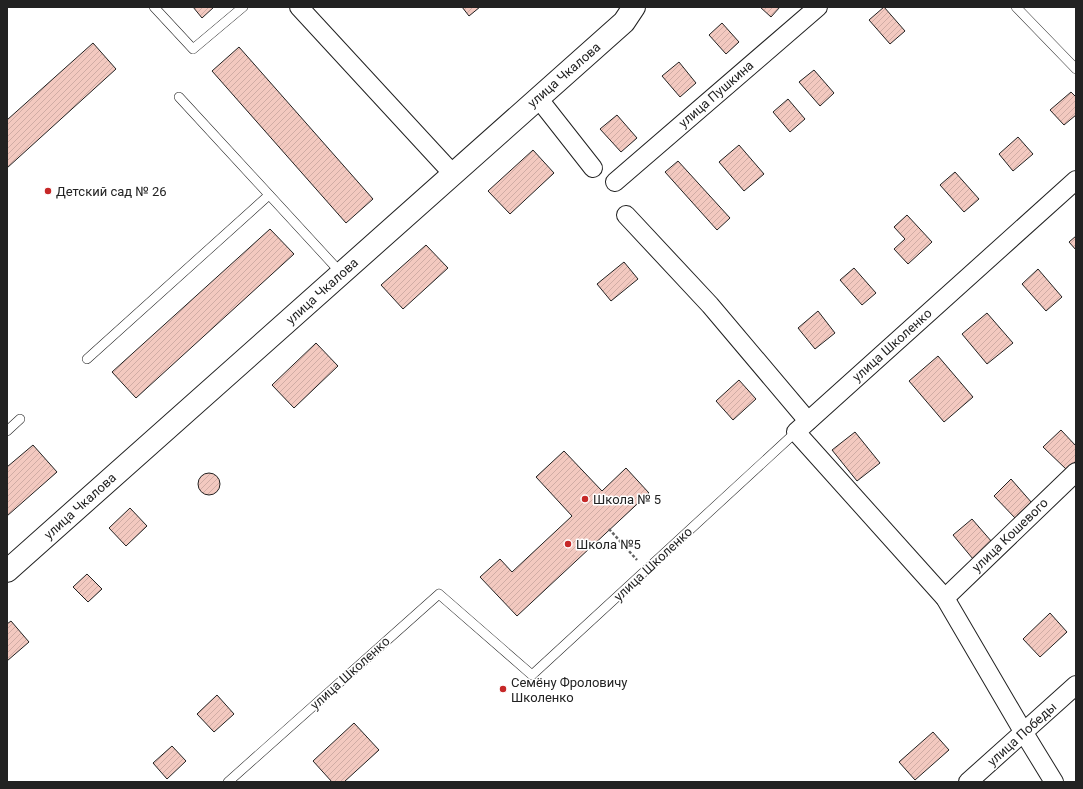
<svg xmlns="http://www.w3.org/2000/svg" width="1083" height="789" font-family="Roboto,sans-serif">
<defs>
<pattern id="building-hatch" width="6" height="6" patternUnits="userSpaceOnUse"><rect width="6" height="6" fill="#f3c9c0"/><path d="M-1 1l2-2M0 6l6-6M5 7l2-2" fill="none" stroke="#d0aca5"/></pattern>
</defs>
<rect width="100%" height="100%" fill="#fff"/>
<g fill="url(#building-hatch)" stroke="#222">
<path d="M193,7H214L202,18Z"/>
<path d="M462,7H480L469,16Z"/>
<path d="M760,7H780L771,17Z"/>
<path d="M884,7L905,31L890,44L869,20Z"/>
<path d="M722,23L739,42L726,54L709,35Z"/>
<path d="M93,43L116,69L7,168V120Z"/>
<path d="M239,47L373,199L346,223L212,71Z"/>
<path d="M679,62L696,83L680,97L662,76Z"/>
<path d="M814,70L834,93L820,106L799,82Z"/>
<path d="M1071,92L1076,97V115L1064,125L1050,110Z"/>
<path d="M788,99L805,119L790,132L773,112Z"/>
<path d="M617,115L637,138L621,152L600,129Z"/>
<path d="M1018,137L1033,154L1013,171L999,154Z"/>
<path d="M739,145L764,174L744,191L719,162Z"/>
<path d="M533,150L554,173L510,214L488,191Z"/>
<path d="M678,161L730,218L717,230L665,172Z"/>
<path d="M955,172L979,199L964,212L940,185Z"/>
<path d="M907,215L932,242L908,264L894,249L905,239L894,227Z"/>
<path d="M270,229L294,254L136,398L112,372Z"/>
<path d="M1076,236V250L1069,242Z"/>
<path d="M426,245L448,268L403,309L381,285Z"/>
<path d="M624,262L638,279L611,301L597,284Z"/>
<path d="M854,268L876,293L862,305L840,280Z"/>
<path d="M1038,269L1062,297L1046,311L1022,284Z"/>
<path d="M818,311L835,333L815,349L798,328Z"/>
<path d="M987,313L1013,343L987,364L962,334Z"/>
<path d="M316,343L338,366L294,408L272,385Z"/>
<path d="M938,356L973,397L944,422L909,381Z"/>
<path d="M739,380L756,399L733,420L716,401Z"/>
<path d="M1061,430L1076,446V461L1067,470L1043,447Z"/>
<path d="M855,432L880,463L857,481L832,450Z"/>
<path d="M33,445L57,472L7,516V467Z"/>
<path d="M564,451L602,491L626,468L649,493L517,616L480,577L500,559L512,572L572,516L536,477Z"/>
<circle cx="209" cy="484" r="11"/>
<path d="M1011,479L1032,503L1016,519L994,496Z"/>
<path d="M130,508L147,526L126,546L109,528Z"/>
<path d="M972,519L992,542L973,559L953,535Z"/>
<path d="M87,574L102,589L88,602L73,587Z"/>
<path d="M1050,613L1067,632L1040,657L1023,639Z"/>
<path d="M11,621L29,642L7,661V624Z"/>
<path d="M217,695L234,714L214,732L197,714Z"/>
<path d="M354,723L379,750L344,782H332L313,761Z"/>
<path d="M933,732L949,750L915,780L899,762Z"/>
<path d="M172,746L186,761L167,779L153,763Z"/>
</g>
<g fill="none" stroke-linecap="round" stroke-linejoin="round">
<g stroke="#222" stroke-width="10">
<g id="lane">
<path d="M154,7L193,49L243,7"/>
<path d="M1016,7L1076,69"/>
<path d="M179,97L342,274"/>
<path d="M87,359L269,195"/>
<path d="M7,431L20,419"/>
<path d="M228,782L439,594L532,675L796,432"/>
</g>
</g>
<g stroke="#222" stroke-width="20">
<g id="street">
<path d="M299,7L453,174"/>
<path d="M538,98L593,168"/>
<path d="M615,182L818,7"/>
<path d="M626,215L710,305L808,421"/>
<path d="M945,598L1076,472"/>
<path d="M968,782L1076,685"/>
<path d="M1054,782L1024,733L945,598L796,432L1076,180"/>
</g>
</g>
<g stroke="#222" stroke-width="24">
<path id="secondary" d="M7,571L624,22L634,7"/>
</g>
<path stroke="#646464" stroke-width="2.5" stroke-dasharray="3 2" stroke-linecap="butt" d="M609,529L637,560"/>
<use href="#lane" stroke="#fff" stroke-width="9"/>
<use href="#street" stroke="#fff" stroke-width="18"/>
<use href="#secondary" stroke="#fff" stroke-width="22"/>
</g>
<g fill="#c62828" stroke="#fff" stroke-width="1.5">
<circle cx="48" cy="191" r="4"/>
<circle cx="585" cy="499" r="4"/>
<circle cx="568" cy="544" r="4"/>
<circle cx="503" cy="689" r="4"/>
</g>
<g text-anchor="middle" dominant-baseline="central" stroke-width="3" stroke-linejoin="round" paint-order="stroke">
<g font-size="13" fill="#222" stroke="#fff">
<text transform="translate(564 75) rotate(-41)">улица Чкалова</text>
<text transform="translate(716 94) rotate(-41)">улица Пушкина</text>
<text transform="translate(322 291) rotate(-42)">улица Чкалова</text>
<text transform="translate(892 345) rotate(-42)">улица Школенко</text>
<text transform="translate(80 506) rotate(-42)">улица Чкалова</text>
<text transform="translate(1010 535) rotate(-44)">улица Кошевого</text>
<text transform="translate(653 564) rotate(-43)">улица Школенко</text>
<text transform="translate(350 673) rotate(-42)">улица Школенко</text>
<text transform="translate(1022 734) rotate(-42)">улица Победы</text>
</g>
<g font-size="13" fill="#222" stroke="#fff" text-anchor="start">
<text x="56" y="191">Детский сад № 26</text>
<text x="593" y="499">Школа № 5</text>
<text x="576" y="544">Школа №5</text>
<text x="511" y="682">Семёну Фроловичу<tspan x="511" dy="15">Школенко</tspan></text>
</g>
</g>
<rect width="1083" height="789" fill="none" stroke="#222222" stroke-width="16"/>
</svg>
